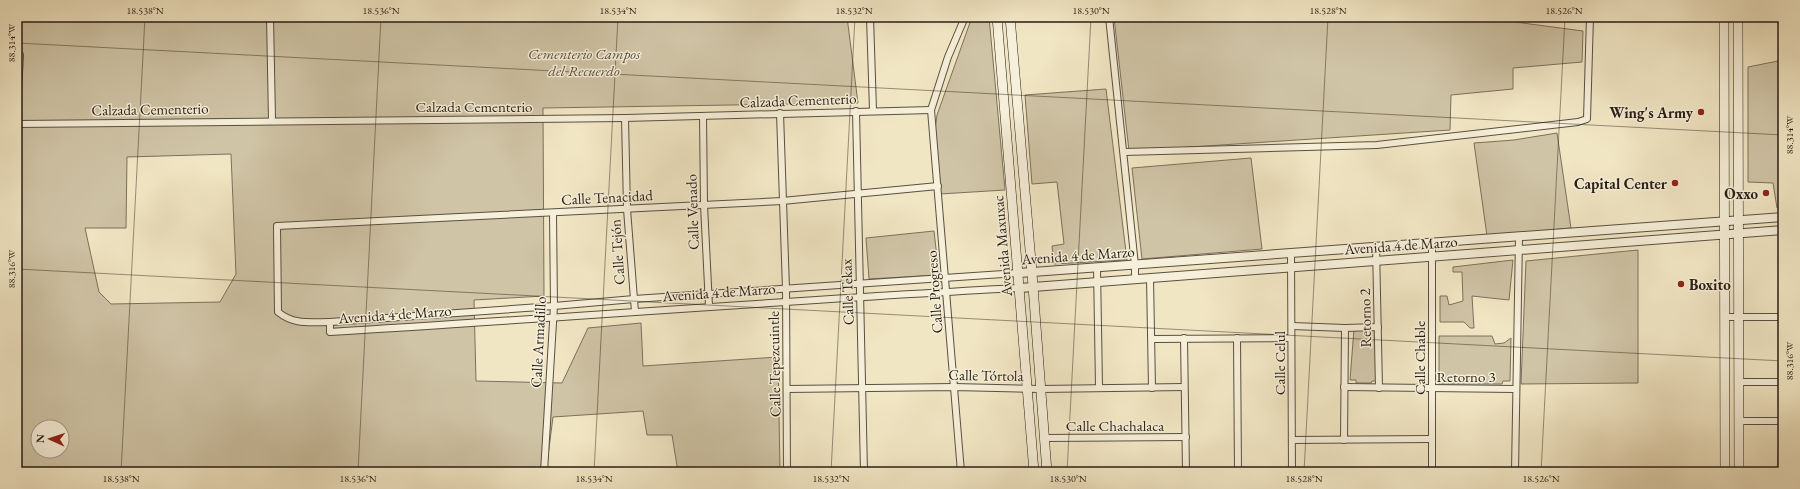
<svg xmlns="http://www.w3.org/2000/svg" width="1800" height="489" font-family="'EB Garamond',serif">
<rect width="100%" height="100%" fill="#f1e6c4"/>
<filter id="stains"><feTurbulence type="fractalNoise" baseFrequency=".005" numOctaves="4"/><feColorMatrix values="0 0 0 0 .2 0 0 0 0 .09 0 0 0 0 .02 0 0 0 .5 -.17"/></filter>
<radialGradient id="worn" r=".72"><stop offset=".6" stop-color="#630" stop-opacity="0"/><stop offset="1" stop-color="#630" stop-opacity=".3"/></radialGradient>
<g fill="#cfc4a6" stroke="#7c705d" fill-rule="evenodd">
<path d="M17,17H847L858,103L543,108L544,296L474,300L476,381L562,383L588,328L641,323L643,366L778,357L780,472H678L672,435H647L643,411L553,417L546,472H17ZM231,154L236,274L220,302L111,304L99,292L85,228H126L127,157ZM38,427H62V451H38Z"/>
<path d="M972,17H989L1005,190L940,194L935,130L937,115Z"/>
<path d="M1114,17H1515V22L1583,31L1582,62L1513,68V89L1451,95L1450,130L1129,151Z"/>
<path d="M1783,60V207L1777,208L1773,183L1748,182V67Z"/>
<path d="M1106,89L1127,260L1054,264L1052,246L1064,244L1057,182L1032,184L1025,95Z"/>
<path d="M1557,133L1571,228L1487,236L1474,143L1514,140Z"/>
<path d="M1251,158L1262,249L1142,259L1132,168Z"/>
<path d="M934,231L939,275L869,279L866,238Z"/>
<path d="M1638,250V383L1521,384L1526,261Z"/>
<path d="M1513,260L1509,300L1472,296L1474,328H1470L1464,322H1440V296H1447L1449,305L1463,301L1462,272H1453V267Z"/>
<path d="M1354,329L1379,330L1377,381H1372L1371,383H1356V380H1350Z"/>
<path d="M1439,336H1492L1495,344L1504,343L1511,338L1510,381H1503L1502,384H1439Z"/>
</g>
<g fill="none" stroke-linecap="round" stroke-linejoin="round">
<g stroke="#5a4f40" stroke-width="8">
<g id="minor">
<path d="M270,17L272,120"/>
<path d="M870,17L873,110"/>
<path d="M1109,17L1135,265V279"/>
<path d="M17,55H20L17,110"/>
<path d="M856,111L864,472"/>
<path d="M780,113L786,289L787,472"/>
<path d="M703,116L704,205L709,306"/>
<path d="M625,118L627,209L635,312"/>
<path d="M17,124L625,118L931,110"/>
<path d="M1124,152L1377,145L1578,122L1587,119L1590,17"/>
<path d="M1376,247L1379,388"/>
<path d="M1291,253L1292,472"/>
<path d="M1097,268L1099,387"/>
<path d="M1019,273L634,299L554,306L330,322V332C560,318 790,300 1020,288"/>
<path d="M1150,278L1152,388"/>
<path d="M1725,317H1783"/>
<path d="M330,322C309,322 294,325 278,312L277,226L782,201L938,186"/>
<path d="M1292,326L1345,328L1378,327"/>
<path d="M1184,338L1186,472"/>
<path d="M1237,338L1238,472"/>
<path d="M1152,339L1291,338"/>
<path d="M1739,382H1783"/>
<path d="M1344,387L1515,389"/>
<path d="M787,389L954,387L1041,389L1184,387"/>
<path d="M1739,421H1783"/>
<path d="M1045,438L1186,437"/>
<path d="M1292,440L1431,439"/>
<path d="M1344,440L1345,328"/>
<path d="M544,472L554,306L553,213"/>
<path d="M961,472L931,110L948,57L965,17"/>
<path d="M1432,472V243"/>
<path d="M1515,472L1519,237"/>
</g>
</g>
<g stroke="#5a4f40" stroke-width="10">
<g id="tertiary">
<path d="M1019,273L1783,217"/>
<path d="M1020,288L1783,230"/>
</g>
</g>
<g stroke="#281d14" stroke-width="10">
<g id="secondary">
<path d="M997,17L1034,472"/>
<path d="M1010,17L1032,273L1047,472"/>
<path d="M1724,17L1725,472"/>
<path d="M1738,17L1739,472"/>
</g>
</g>
<use href="#minor" stroke="#f6efd9" stroke-width="6"/>
<use href="#tertiary" stroke="#f6efd9" stroke-width="8"/>
<use href="#secondary" stroke="#f6efd9" stroke-width="9"/>
</g>
<path fill="none" stroke="#281d14" stroke-width="1" stroke-opacity="0.45" d="M17,43L1783,135M17,269L1783,361M121,472L145,17M358,472L381,17M594,472L618,17M831,472L855,17M1067,472L1091,17M1304,472L1328,17M1541,472L1565,17M1777,472L1783,365"/>
<g fill="#8f2418" stroke="#f6efd9" stroke-width="1.5">
<circle cx="1701" cy="112" r="4"/>
<circle cx="1675" cy="183" r="4"/>
<circle cx="1766" cy="193" r="4"/>
<circle cx="1681" cy="284" r="4"/>
</g>
<g text-anchor="middle" dominant-baseline="central" stroke-width="3" stroke-linejoin="round" paint-order="stroke">
<g font-size="15" font-style="italic" fill="#5a4f40" stroke="#f6efd9">
<text x="584" y="53">Cementerio Campos<tspan x="584" dy="17">del Recuerdo</tspan></text>
</g>
<g font-size="15" fill="#281d14" stroke="#f6efd9">
<text transform="translate(798 100) rotate(-2)">Calzada Cementerio</text>
<text x="474" y="106">Calzada Cementerio</text>
<text transform="translate(150 109) rotate(-1)">Calzada Cementerio</text>
<text transform="translate(607 197) rotate(-3)">Calle Tenacidad</text>
<text transform="translate(692 212) rotate(-92)">Calle Venado</text>
<text transform="translate(1401 245) rotate(-4)">Avenida 4 de Marzo</text>
<text transform="translate(1002 246) rotate(-95)">Avenida Maxuxac</text>
<text transform="translate(617 252) rotate(-94)">Calle Tejón</text>
<text transform="translate(1078 255) rotate(-4)">Avenida 4 de Marzo</text>
<text transform="translate(719 292) rotate(-4)">Avenida 4 de Marzo</text>
<text transform="translate(847 292) rotate(-92)">Calle Tekax</text>
<text transform="translate(934 292) rotate(-94)">Calle Progreso</text>
<text transform="translate(395 314) rotate(-4)">Avenida 4 de Marzo</text>
<text transform="translate(1365 318) rotate(-91)">Retorno 2</text>
<text transform="translate(538 342) rotate(-87)">Calle Armadillo</text>
<text transform="translate(1419 358) rotate(-90)">Calle Chable</text>
<text transform="translate(1279 363) rotate(-90)">Calle Celul</text>
<text transform="translate(774 364) rotate(-91)">Calle Tepezcuintle</text>
<text transform="translate(986 375) rotate(1)">Calle Tórtola</text>
<text x="1466" y="376">Retorno 3</text>
<text x="1115" y="425">Calle Chachalaca</text>
</g>
<g font-size="15" font-weight="bold" fill="#281d14" stroke="#f6efd9" text-anchor="end">
<text x="1693" y="112">Wing's Army</text>
<text x="1667" y="183">Capital Center</text>
<text x="1758" y="193">Oxxo</text>
<text x="1689" y="284" text-anchor="start">Boxito</text>
</g>
</g>
<rect width="1800" height="489" fill="none" stroke="#f1e6c4" stroke-width="44"/>
<g transform="translate(50 439) rotate(273)"><circle r="19" fill="#f6efd9" stroke="#a49b8a"/>
<path d="M0-3L7 15L0 10L-7 15Z" fill="#8f2418"/>
<text y="-6" font-size="11" font-weight="bold" text-anchor="middle" fill="#281d14">N</text>
</g>
<rect x="22" y="22" width="1756" height="445" fill="none" stroke="#281d14" stroke-width="1.5"/>
<g font-size="10" text-anchor="middle" fill="#281d14">
<text x="145" y="14">18.538°N</text>
<text x="381" y="14">18.536°N</text>
<text x="618" y="14">18.534°N</text>
<text x="854" y="14">18.532°N</text>
<text x="1091" y="14">18.530°N</text>
<text x="1328" y="14">18.528°N</text>
<text x="1564" y="14">18.526°N</text>
<text transform="translate(11 43) rotate(-90)" y="4">88.314°W</text>
<text transform="translate(1789 135) rotate(-90)" y="4">88.314°W</text>
<text transform="translate(11 269) rotate(-90)" y="4">88.316°W</text>
<text transform="translate(1789 361) rotate(-90)" y="4">88.316°W</text>
<text x="121" y="482">18.538°N</text>
<text x="358" y="482">18.536°N</text>
<text x="594" y="482">18.534°N</text>
<text x="831" y="482">18.532°N</text>
<text x="1068" y="482">18.530°N</text>
<text x="1304" y="482">18.528°N</text>
<text x="1541" y="482">18.526°N</text>
</g>
<rect width="100%" height="100%" filter="url(#stains)"/>
<rect width="100%" height="100%" fill="url(#worn)"/>
</svg>
